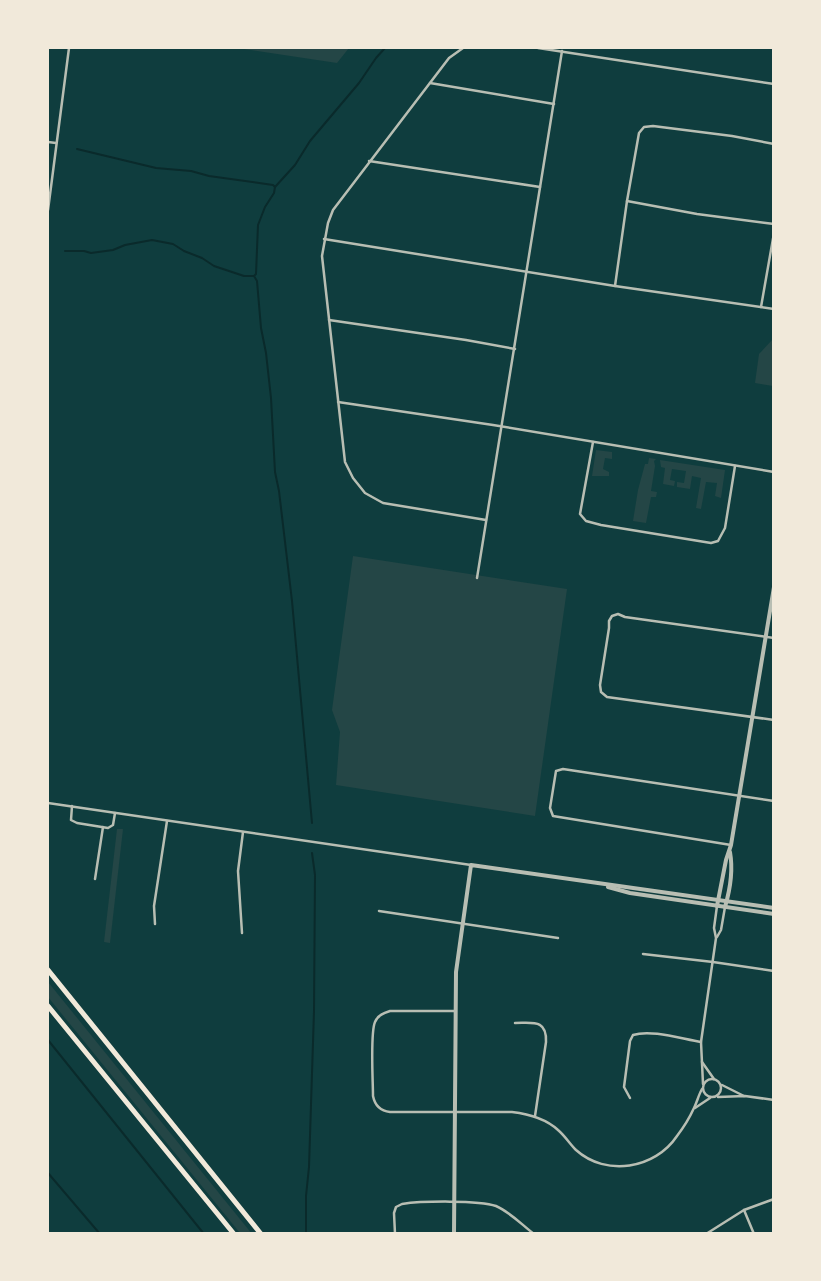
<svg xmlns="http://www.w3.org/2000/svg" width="821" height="1281" font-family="Raleway,sans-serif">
<rect width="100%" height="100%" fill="#0f3d3e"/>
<g fill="#244646">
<path d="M237,48H349L337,63Z"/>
<path d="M773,339V386L755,383L759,354Z"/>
<path d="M596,450L612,452V459L605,458L603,469L609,472V476H592Z"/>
<path d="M649,458L656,459L654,461L655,466L651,491L657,492L656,497H651L646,523L633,521L638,490L645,464H648Z"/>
<path d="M660,460L725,470L721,498L715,496L717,483L706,482L701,509L696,508L701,478L692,476L690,489L677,487V482L684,483L686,471L672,469L670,480L675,481L674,486L663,484L665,468L661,467Z"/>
<path d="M353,556L567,589L535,816L336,785L340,732L332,710Z"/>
<path d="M117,829H123L110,943L104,942Z"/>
<path d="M48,982L248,1229L251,1233H240L48,997Z"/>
</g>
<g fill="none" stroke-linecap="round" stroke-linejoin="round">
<g stroke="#0a2a2b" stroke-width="2">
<path d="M77,149L156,168L191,171L209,176L273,185L275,187"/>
<path d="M65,251H84L91,253L113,250L125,245L152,240L173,244L184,251L202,258L214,266L244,276H254"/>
<path d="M312,823L292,601L279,491L275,472L271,398L266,353L261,328L257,281L254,276L256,274L258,225L265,207L274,193L275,187L295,165L310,141L359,83L376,58L385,48"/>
<path d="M48,1040L204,1234"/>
<path d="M48,1173L100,1234"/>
<path d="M306,1234V1196L309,1167L314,1011L315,875L312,853"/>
</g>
<g stroke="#b8beb3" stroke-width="2.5">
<path d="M463,48L449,58L333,210L328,223L322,256L345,462L353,478L365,493L383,503L486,520"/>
<path d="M538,48L774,84"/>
<path d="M430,83L554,104"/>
<path d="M48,142L56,143"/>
<path d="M369,161L540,187"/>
<path d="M627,201L697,214L774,224"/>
<path d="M48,210L69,48"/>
<path d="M324,239L615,286L774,309"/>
<path d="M615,286L627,201L639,133L644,127L653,126L732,136L774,144"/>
<path d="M761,307L774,233"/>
<path d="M329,320L466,340L515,349"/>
<path d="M338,402L493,425L774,472"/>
<path d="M593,442L580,514L586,521L601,525L711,543L718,541L725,528L735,466"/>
<path d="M477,578L562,51"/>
<path d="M774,638L625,617L618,614L612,616L609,621V628L600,685L601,692L607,697L774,720"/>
<path d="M48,803L471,865"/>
<path d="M72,806L71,820L77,823L108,828L113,825L115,813"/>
<path d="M731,845L553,816L550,808L556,771L563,769L774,801"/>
<path d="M95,879L103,827"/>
<path d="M379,911L558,938"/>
<path d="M155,924L154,906L167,821"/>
<path d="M242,933L238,871L243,832"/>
<path d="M717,937L721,930L725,907"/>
<path d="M643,954L713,962L774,971"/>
<path d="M455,1011H390C384,1013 378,1015 375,1022C370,1033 373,1081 373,1096C375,1106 381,1111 390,1112H512C529,1114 545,1118 558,1130C565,1136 570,1144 576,1150C606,1177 655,1169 677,1136C683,1128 689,1119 693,1110C697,1103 698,1096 702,1089"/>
<path d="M515,1023C533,1023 547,1019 546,1042L535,1116"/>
<path d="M702,1062L714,1079"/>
<circle cx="712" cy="1088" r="9"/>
<path d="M703,1084L701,1042L716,938L714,928L717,906"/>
<path d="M722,1085L744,1096"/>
<path d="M718,1097L745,1096L774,1100"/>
<path d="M630,1098L624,1087L630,1041L633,1035C651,1029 682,1039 701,1042"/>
<path d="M695,1108L710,1098"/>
<path d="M744,1210L754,1234"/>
<path d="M395,1234L394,1213L396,1207L402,1204C421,1201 479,1200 496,1206C510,1212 522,1225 534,1234"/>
<path d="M706,1234L744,1210L774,1199"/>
</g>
<g stroke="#b8beb3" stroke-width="4">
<path d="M608,887L630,893L774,914"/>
<path d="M717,906L726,860L731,845L774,587"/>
<path d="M725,907C730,890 733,869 730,852"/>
<path d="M454,1234L456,972L471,865C572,880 673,893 774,908"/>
</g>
<g stroke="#f1e9da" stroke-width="5">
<path d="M48,970L261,1234"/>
<path d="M48,1006L234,1234"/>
</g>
</g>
<rect width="821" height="1281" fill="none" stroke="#f1e9da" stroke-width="98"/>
</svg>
